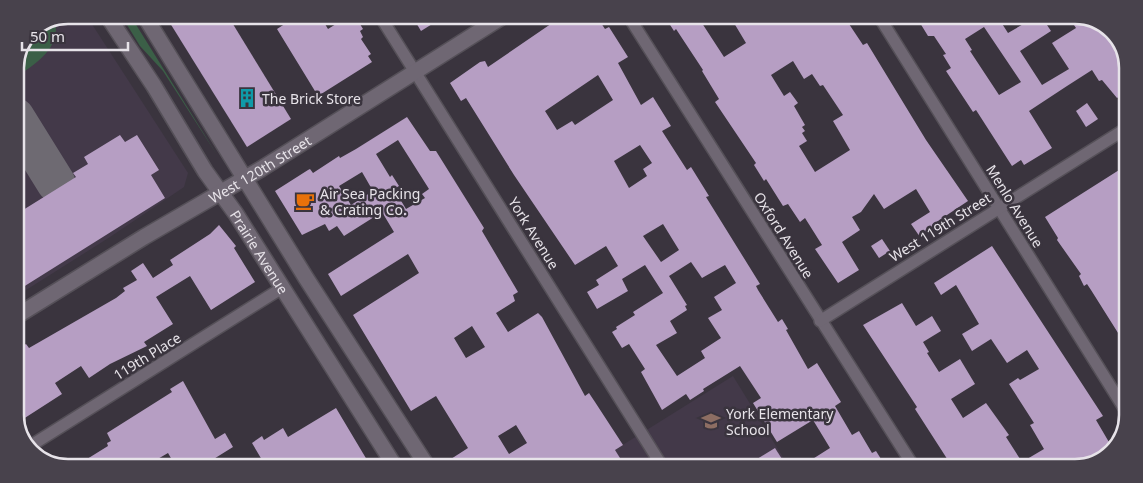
<svg xmlns="http://www.w3.org/2000/svg" width="1143" height="483" font-family="'Noto Sans',sans-serif">
<rect width="100%" height="100%" fill="#3a343e"/>
<g fill="#433949">
<path d="M67,15H86L188,173L184,187L110,237L15,297V64L31,30Z"/>
<path d="M733,376L789,467L589,466Z"/>
</g>
<g fill="#3b5f47">
<path d="M121,15H130L217,155L163,71L140,46Z"/>
<path d="M55,20C61,49 36,63 15,78V64L31,30Z"/>
</g>
<g fill="none" stroke-linecap="round" stroke-linejoin="round">
<path stroke="#6e6a72" stroke-width="39" d="M15,117L56,183"/>
</g>
<g fill="#b69ec3" fill-rule="evenodd">
<path d="M165,15L228,16L291,119L247,147Z"/>
<path d="M297,16H320L328,29L349,16H355L363,29L360,31L363,37L361,39L371,54L368,56L372,62L318,96L277,29Z"/>
<path d="M412,16H445L421,31Z"/>
<path d="M561,17H597L605,29L609,27L628,57L618,63L641,105L653,97L671,126L662,131L687,170L691,167L709,196L706,197L760,284L756,286L758,290L778,322L782,319L788,329L786,330L808,369L817,363L841,402L835,406L852,435L859,431L872,453L876,451L886,467H800L830,448L813,420L777,442L753,403L761,398L740,366L703,389L704,391L690,400L686,394L662,410L641,372L645,369L629,344L622,348L612,332L617,329L616,327L635,315L633,312L663,293L645,265L622,279L628,291L597,309L587,292L599,285L596,280L618,266L606,246L575,265L514,175L466,98L461,101L450,83L480,62L485,61L488,67ZM598,75L613,100L575,125L572,121L557,130L545,111ZM640,145L652,163L643,169L647,176L629,188L614,161ZM663,224L679,250L661,262L643,236ZM691,262L702,278L725,265L736,283L714,297L722,310L708,318L721,338L701,351L705,358L677,376L656,345L677,333L670,321L687,310L685,306L687,305L669,276Z"/>
<path d="M665,17H698L724,57L746,43L731,18H845L863,45L867,43L926,140L968,201L932,225L934,228L920,237L911,224L930,212L916,189L884,209L874,194L861,212L852,217L860,230L842,242L859,270L838,283L815,249L822,245L805,218L800,222L788,204L783,206L766,179L764,181L754,165L756,163L715,102L719,99L702,71L703,70L676,29L674,31ZM793,61L804,79L812,74L820,86L823,85L843,115L833,121L850,150L815,172L799,146L807,141L802,133L805,131L802,127L805,125L794,106L798,103L790,92L784,96L771,75Z"/>
<path d="M917,18L999,19L1008,33L1032,19H1043L1051,31L1020,51L1042,85L1069,69L1052,43L1076,28L1070,19H1095L1106,27L1113,38L1110,40L1128,68V91L1117,98L1102,80L1099,81L1092,70L1067,86L1029,111L1052,148L1024,165L1021,160L1012,166L976,110L973,112L946,71L951,68L943,55L946,54L934,36H928ZM984,27L1021,82L999,95L970,51L972,50L965,39Z"/>
<path d="M1087,103L1098,119L1086,127L1076,111Z"/>
<path d="M407,117L430,151H436L484,228L482,231L518,292L513,295L515,301L496,313L508,332L538,313L542,317L585,396L589,393L595,402L623,445L615,450L625,466H440L468,448L436,396L411,411L353,315L419,273L408,254L341,296L328,274L394,232L382,212L344,236L337,226L329,231L325,224L302,235L275,191L308,170L310,169L313,173L339,156L340,158L356,149ZM398,140L429,189L422,194L425,198L406,209L394,189L399,186L392,175L390,177L376,154ZM362,172L373,191L351,205L339,186ZM472,326L485,347L466,358L454,338ZM516,425L527,443L509,454L498,436Z"/>
<path d="M120,135L125,142L137,135L159,170L151,175L165,198L20,289L15,281V215L76,177L73,173L88,164L84,157Z"/>
<path d="M1127,165L1126,227L1121,231L1126,239L1125,344L1091,290L1087,284L1084,286L1079,276L1081,274L1057,240L1058,238L1045,217Z"/>
<path d="M219,225L236,246L234,248L255,282L211,310L190,276L156,297L173,324L144,342L147,346L110,364L89,378L81,366L55,383L62,394L17,423L15,351L26,344L29,348L116,298L125,291L123,288L137,280L131,271L143,263L153,278L173,265L170,260L210,234Z"/>
<path d="M882,239L890,251L879,258L871,246Z"/>
<path d="M992,246L1103,416L1096,420L1113,449L1105,459L1076,468H953L915,409L917,407L863,325L902,303L916,326L932,316L941,331L923,342L929,352L927,353L939,372L960,359L975,384L951,399L963,418L986,403L1009,435L1006,437L1022,462L1044,449L1030,425L1034,423L1009,384L1018,378L1020,380L1039,369L1027,350L1007,363L991,339L972,351L962,334L979,324L956,285L941,295L934,283Z"/>
<path d="M183,381L215,439L225,433L233,447L204,465H175L168,453L149,464H79L108,446L107,443L111,441L107,433L172,392L170,389Z"/>
<path d="M336,408L370,465H265L252,443L262,436L264,440L283,428L288,437Z"/>
<path d="M775,448L787,467H744Z"/>
</g>
<g fill="none" stroke-linecap="round" stroke-linejoin="round">
<g stroke="#555058" stroke-width="14">
<g id="minor">
<path d="M380,16L662,466"/>
<path d="M629,17L914,467"/>
<path d="M880,18L1124,408"/>
<path d="M820,321L1127,128"/>
<path d="M27,448L282,288"/>
</g>
</g>
<g stroke="#555058" stroke-width="18">
<g id="secondary">
<path id="s1" d="M107,15L154,86L205,171L236,214L394,465"/>
<path d="M144,15L306,278L427,466"/>
<path id="s2" d="M15,317L144,237L261,169L502,17"/>
</g>
</g>
<use href="#minor" stroke="#6f6773" stroke-width="11"/>
<use href="#secondary" stroke="#6f6773" stroke-width="15"/>
</g>
<defs>
<g id="building-bare" transform="scale(1.5)"><path d="M-4-6H4V6H1V3H-1V6H-4ZM-2.5-4.3h1.7v1.8h-1.7ZM.8-4.3h1.7v1.8H.8ZM-2.5-1h1.7V.8h-1.7ZM.8-1h1.7V.8H.8Z" fill="#0f9aa8" stroke="#3a343e" stroke-width="2.5" paint-order="stroke"/></g>
<g id="cafe-bare" transform="scale(1.5)"><path d="M-5.5-4.5H6V0H3Q3 3.5 0 3.5H-2.5Q-5.5 3.5-5.5 0ZM3-3.2v2h1.7v-2ZM-6 4.5H4V6H-6Z" fill="#e8710a" stroke="#3a343e" stroke-width="2.5" paint-order="stroke"/></g>
<g id="school-bare" transform="scale(1.5)"><path d="M0-5L7-2L0 1L-7-2ZM-4 1L0 2.5L4 1V4Q0 6-4 4Z" fill="#8d6e63" stroke="#3a343e" stroke-width="2.5" paint-order="stroke"/></g>
</defs>
<g fill-rule="evenodd">
<use href="#building-bare" x="247" y="98"/>
<use href="#cafe-bare" x="305" y="201"/>
<use href="#school-bare" x="711" y="421"/>
</g>
<g text-anchor="middle" dominant-baseline="central" stroke-width="5" stroke-linejoin="round" paint-order="stroke">
<g font-size="14" fill="#e7e3e9" stroke="#3a343e" text-anchor="start">
<text x="262" y="98">The Brick Store</text>
<text x="320" y="193">Air Sea Packing<tspan x="320" dy="16">&amp; Crating Co.</tspan></text>
<text x="726" y="413">York Elementary<tspan x="726" dy="16">School</tspan></text>
</g>
<g font-size="14" fill="#e7e3e9" stroke="#3a343e">
<text stroke="none"><textPath href="#s2" startOffset="286">West 120th Street</textPath></text>
<text transform="translate(1015 206) rotate(58)">Menlo Avenue</text>
<text transform="translate(940 227) rotate(-32)">West 119th Street</text>
<text transform="translate(534 233) rotate(58)">York Avenue</text>
<text transform="translate(784 235) rotate(58)">Oxford Avenue</text>
<text stroke="none"><textPath href="#s1" startOffset="282">Prairie Avenue</textPath></text>
<text transform="translate(147 356) rotate(-32)">119th Place</text>
</g>
</g>
<path d="M0 0H1143V483H0ZM68 24H1075A44 44 0 0 1 1119 68V415A44 44 0 0 1 1075 459H68A44 44 0 0 1 24 415V68A44 44 0 0 1 68 24Z" fill="#48424c" fill-rule="evenodd"/>
<path fill="none" stroke="#e7e3e9" stroke-width="2.5" d="M68 24H1075A44 44 0 0 1 1119 68V415A44 44 0 0 1 1075 459H68A44 44 0 0 1 24 415V68A44 44 0 0 1 68 24Z"/>
<path d="M22 42v8h106v-8" fill="none" stroke="#e7e3e9" stroke-width="2.5"/>
<text x="30" y="42" font-size="15" fill="#e7e3e9" stroke="#3a343e" stroke-width="4" paint-order="stroke">50 m</text>
</svg>
